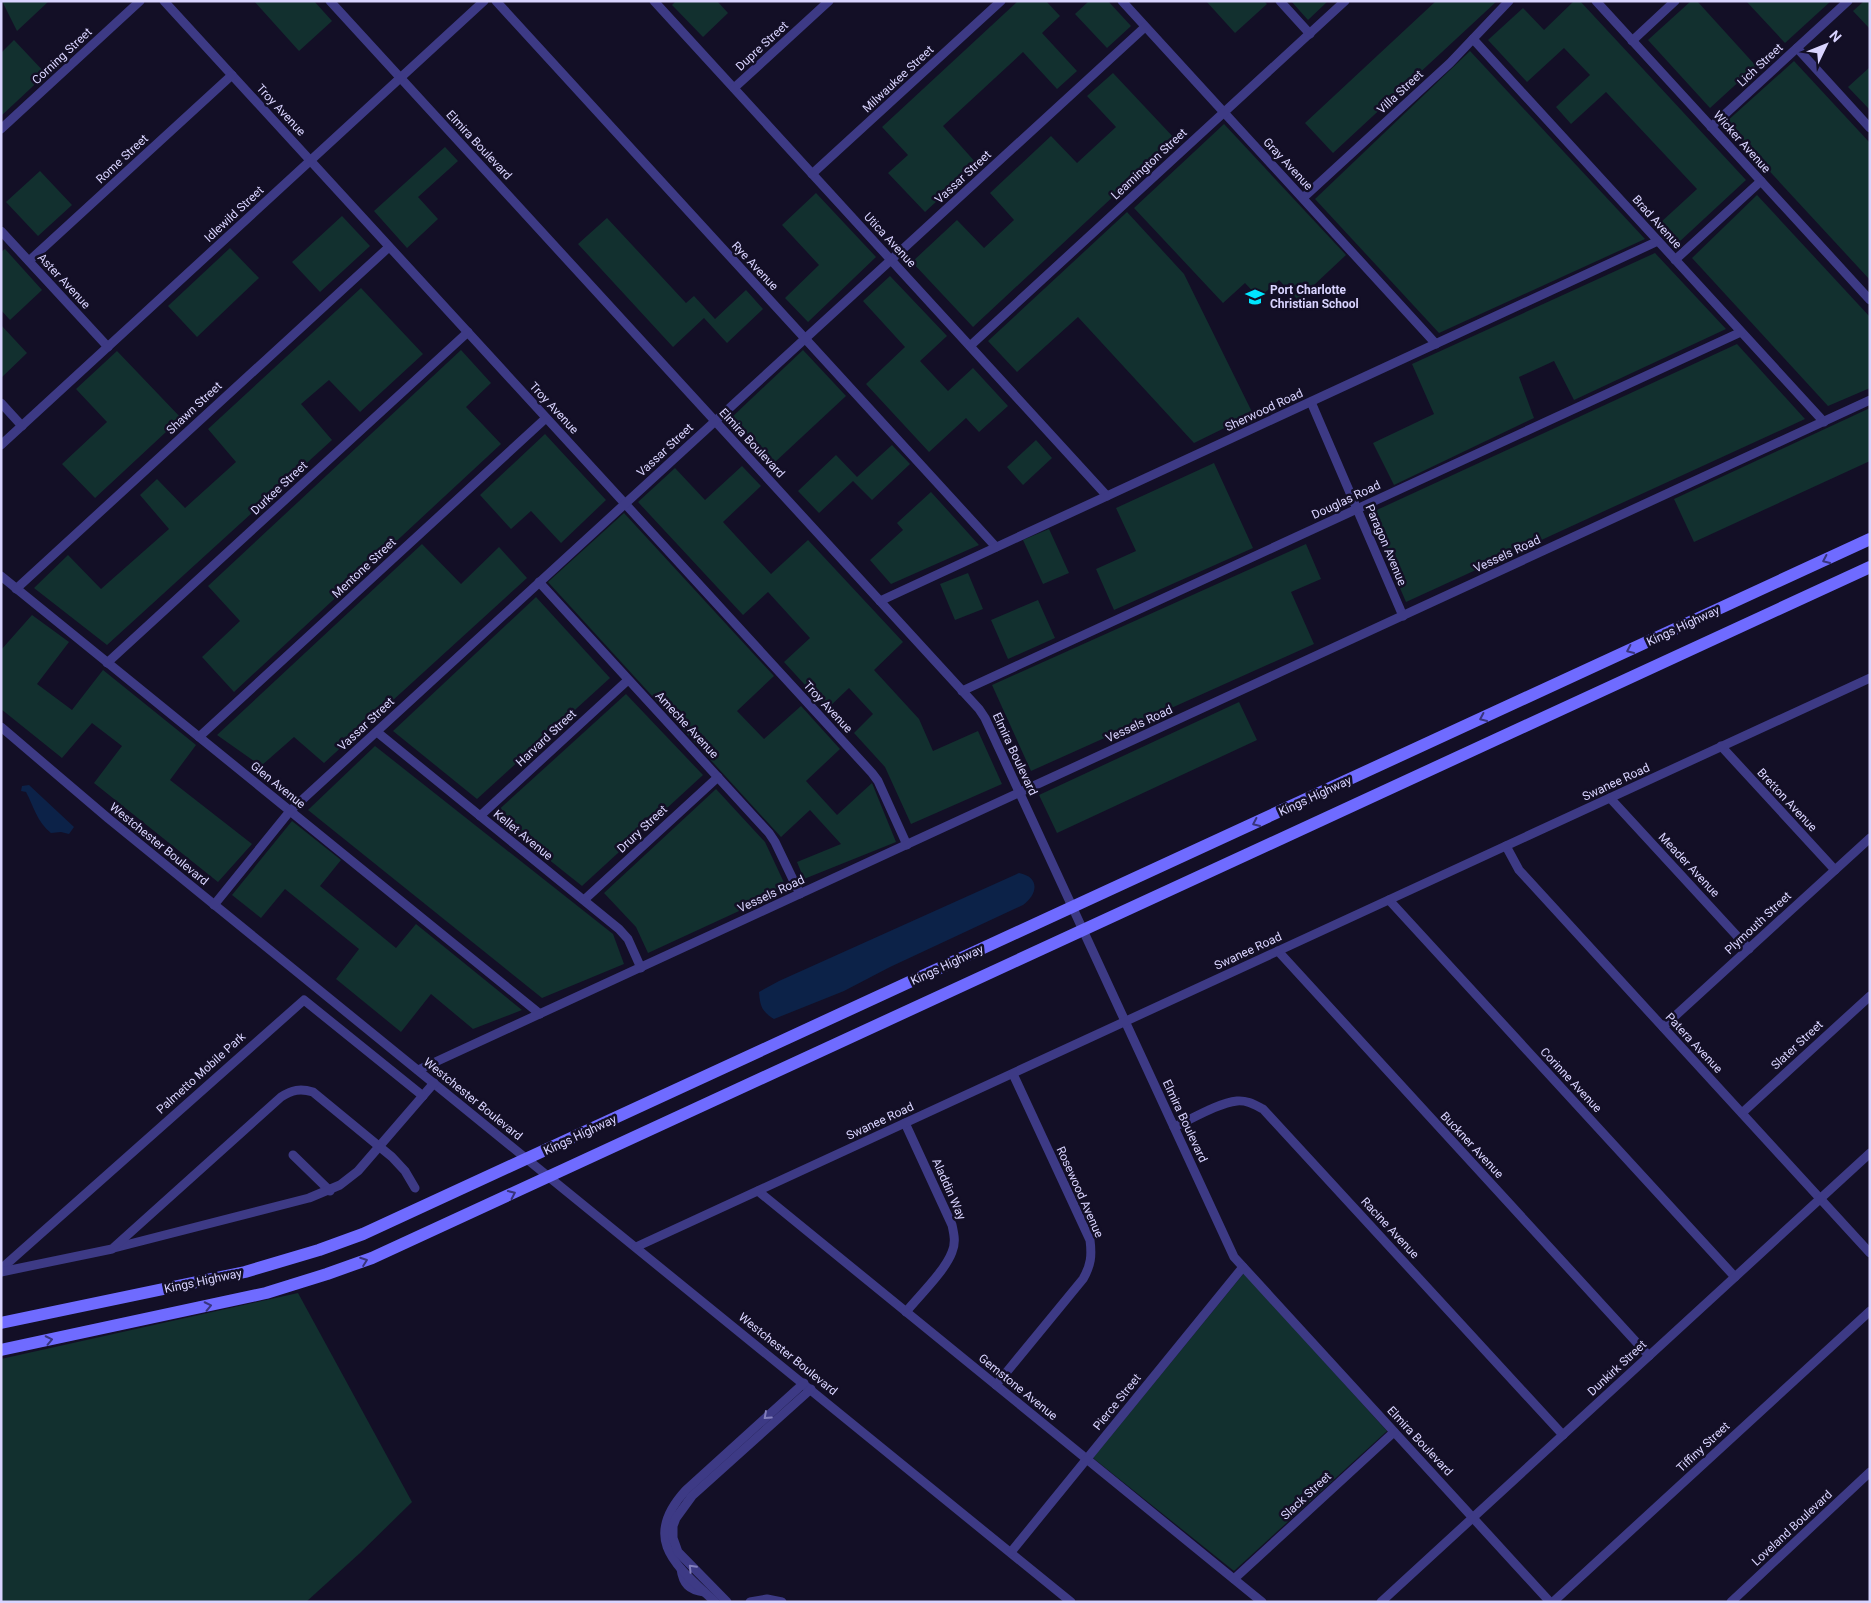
<svg xmlns="http://www.w3.org/2000/svg" width="1871" height="1603" font-family="Roboto,sans-serif">
<rect width="100%" height="100%" fill="#130f26"/>
<g fill="#12302f">
<path d="M2,1H49L17,31Z"/>
<path d="M254,1H314L332,21L299,51Z"/>
<path d="M676,1H717L728,13L703,37L672,5Z"/>
<path d="M1018,1H1046L1060,16L1042,33L1077,71L1057,89L1023,52L943,126L977,164L925,212L888,173L908,155L882,127Z"/>
<path d="M1089,1H1108L1131,26L1107,48L1075,14Z"/>
<path d="M1206,1H1264L1267,4L1235,33Z"/>
<path d="M1291,1H1328L1308,20Z"/>
<path d="M1436,1H1497L1333,153L1305,123Z"/>
<path d="M1574,1H1580L1746,180L1678,243L1660,223L1697,189L1606,92L1571,124L1556,107L1590,75L1564,48L1527,82L1488,40L1523,8L1544,30Z"/>
<path d="M1691,1H1697L1756,66L1710,108L1648,40Z"/>
<path d="M1746,1H1831L1785,43Z"/>
<path d="M1864,1H1870V29L1853,11Z"/>
<path d="M14,40L46,74L1,116V53Z"/>
<path d="M1470,51L1645,239L1439,333L1315,199Z"/>
<path d="M1794,61L1870,143V280L1725,123Z"/>
<path d="M1870,67V110L1848,87Z"/>
<path d="M1113,73L1175,139L973,327L912,262L957,220L984,248L1014,220L990,193L1051,136L1077,163L1116,127L1087,96Z"/>
<path d="M1224,124L1346,255L1298,300L1279,280L1259,298L1245,283L1223,303L1134,208Z"/>
<path d="M445,147L458,161L418,197L438,219L407,248L374,211Z"/>
<path d="M40,171L72,205L38,236L6,202Z"/>
<path d="M816,193L876,257L808,322L785,298L819,265L782,225Z"/>
<path d="M1757,195L1870,317V388L1828,406L1692,258Z"/>
<path d="M1127,212L1184,274L1253,414L1194,443L1078,317L1017,372L988,341Z"/>
<path d="M342,216L370,246L320,292L292,262Z"/>
<path d="M607,218L686,303L694,296L715,319L746,290L763,309L727,343L704,318L673,347L578,244Z"/>
<path d="M230,248L259,278L197,337L168,306Z"/>
<path d="M5,249L42,290L10,320L1,310V252Z"/>
<path d="M1655,253L1726,329L1574,400L1554,361L1519,377L1534,418L1394,485L1373,443L1434,414L1412,364Z"/>
<path d="M890,276L947,336L920,361L948,391L973,368L1008,406L979,432L966,418L929,452L866,384L905,347L863,301Z"/>
<path d="M361,288L423,354L360,412L329,380L301,404L332,440L107,645L34,588L68,555L101,589L169,529L140,495L157,479L185,508L236,462L208,429Z"/>
<path d="M1,325L27,353L1,378Z"/>
<path d="M1737,344L1805,419L1406,602L1368,514Z"/>
<path d="M461,350L491,383L466,407L501,444L234,692L202,657L240,621L208,586Z"/>
<path d="M803,350L846,396L774,463L731,418Z"/>
<path d="M117,351L181,418L95,498L62,464L107,422L76,389Z"/>
<path d="M1870,408V461L1694,542L1674,499Z"/>
<path d="M545,434L606,500L561,543L531,511L511,529L480,495Z"/>
<path d="M1036,440L1052,458L1023,485L1007,467Z"/>
<path d="M892,445L910,464L872,500L853,481L819,513L798,491L836,455L857,477Z"/>
<path d="M1214,463L1253,548L1114,610L1096,569L1136,551L1116,508Z"/>
<path d="M742,466L761,486L723,522L771,574L808,540L903,642L874,670L919,719L933,751L978,731L1002,784L911,824L885,767L854,733L873,714L849,688L827,709L784,662L810,638L768,592L743,615L638,502L675,468L705,500Z"/>
<path d="M931,492L979,545L891,584L870,560L903,530L897,523Z"/>
<path d="M624,513L774,676L737,711L764,739L801,706L840,749L806,781L837,815L872,783L896,842L804,879L797,862L841,844L810,810L781,837L548,582Z"/>
<path d="M1049,529L1069,573L1043,584L1023,540Z"/>
<path d="M422,544L461,584L499,547L527,578L324,763L294,737L261,766L217,735Z"/>
<path d="M1306,544L1321,579L1291,592L1314,644L1031,771L992,685Z"/>
<path d="M968,573L983,609L955,620L940,584Z"/>
<path d="M536,597L610,678L477,799L393,731Z"/>
<path d="M1038,600L1055,638L1008,659L991,620Z"/>
<path d="M32,615L69,642L37,684L72,710L103,670L196,745L170,780L252,844L218,882L94,783L122,746L92,723L62,758L1,709V650Z"/>
<path d="M626,694L703,775L582,886L493,815Z"/>
<path d="M1239,702L1257,740L1057,833L1039,795Z"/>
<path d="M375,746L613,934L624,964L542,998L308,810Z"/>
<path d="M716,789L765,842L787,889L648,953L636,927L604,893Z"/>
<path d="M292,821L341,860L320,886L396,948L416,924L522,1010L473,1029L431,994L401,1032L336,979L359,949L285,889L261,918L232,895Z"/>
<path d="M1244,1273L1387,1431L1234,1571L1093,1458Z"/>
<path d="M298,1293L412,1502L360,1553L306,1602H1V1359Z"/>
</g>
<g fill="#0c2248">
<path d="M29,785L74,827L69,834L61,832L51,833C37,822 34,807 26,792L21,791L22,786Z"/>
<path d="M1019,873C1040,877 1038,894 1023,905L890,967L844,991L774,1019C762,1012 760,1006 759,992L779,981Z"/>
</g>
<g fill="none" stroke-linecap="round" stroke-linejoin="round">
<g stroke="#3d3a85" stroke-width="9">
<path d="M164,1L872,773L878,781L907,845"/>
<path d="M330,1L979,709L985,718L1234,1257L1550,1602"/>
<path d="M496,1L996,547"/>
<path d="M654,1L1107,496"/>
<path d="M1122,1L1436,344"/>
<path d="M1280,1L1310,34"/>
<path d="M1596,1L1870,300"/>
<path d="M1473,39L1824,422"/>
<path d="M1632,41L1675,1"/>
<path d="M1797,48L1870,128"/>
<path d="M734,88L829,1"/>
<path d="M1711,127L1848,1"/>
<path d="M1,129L140,1"/>
<path d="M812,174L1001,1"/>
<path d="M1303,198L1450,63L1509,1"/>
<path d="M1,231L108,347"/>
<path d="M1675,260L1761,181"/>
<path d="M29,261L232,75"/>
<path d="M970,346L1345,1"/>
<path d="M1311,402L1403,616"/>
<path d="M1,403L22,426"/>
<path d="M1,445L484,1"/>
<path d="M1,576L540,1014"/>
<path d="M539,582L769,833L775,842L800,894"/>
<path d="M16,589L389,247"/>
<path d="M880,601L1658,241"/>
<path d="M107,663L468,332"/>
<path d="M962,691L1741,332"/>
<path d="M1,727L109,819L1071,1602"/>
<path d="M377,732L619,929L628,939L641,968"/>
<path d="M199,737L546,418"/>
<path d="M1721,746L1835,870"/>
<path d="M1610,798L1749,949"/>
<path d="M480,816L628,680"/>
<path d="M1506,846L1519,870L1870,1253"/>
<path d="M584,900L718,777"/>
<path d="M1389,900L1735,1277"/>
<path d="M214,905L290,811L1145,27"/>
<path d="M1278,951L1649,1356"/>
<path d="M1663,1027L1870,838"/>
<path d="M418,1070L1870,400"/>
<path d="M1742,1113L1870,996"/>
<path d="M905,1123L952,1225C954,1234 956,1243 952,1252C945,1271 919,1296 906,1312"/>
<path d="M1174,1127C1192,1119 1218,1103 1237,1101C1247,1100 1255,1105 1263,1109L1563,1435"/>
<path d="M293,1155L330,1191"/>
<path d="M758,1191L1262,1602"/>
<path d="M636,1247L1870,678"/>
<path d="M114,1248L309,1198L340,1185L358,1171L434,1083"/>
<path d="M1,1269L304,1000L423,1096"/>
<path d="M1,1272L112,1249L281,1097C292,1090 300,1088 313,1092L392,1157L405,1171L415,1188"/>
<path d="M996,1385L1083,1279C1091,1265 1092,1256 1090,1240L1013,1074"/>
<path d="M1011,1552L1243,1267"/>
<path d="M681,1569C683,1584 689,1590 704,1592"/>
<path d="M1234,1579L1394,1432"/>
<path d="M715,1602C677,1566 640,1540 686,1490L804,1383"/>
<path d="M727,1602L678,1552L673,1538V1526L676,1518L692,1496L811,1389"/>
<path d="M750,1602L767,1599L782,1602"/>
<path d="M1381,1602L1870,1153"/>
<path d="M1553,1602L1870,1311"/>
<path d="M1731,1602L1870,1472"/>
</g>
<g stroke="#6f6bff" stroke-width="12">
<path d="M1,1323L245,1272L319,1250L363,1234L1870,539"/>
<path d="M1,1350L266,1293L327,1274L372,1258L1870,567"/>
</g>
</g>
<defs><path id="oneway-chevron" d="M-2-3.5L2.5 0L-2 3.5" fill="none" stroke-width="1.6" stroke-linecap="round" stroke-linejoin="round" transform="scale(1.25)"/></defs>
<g stroke="#38347d">
<use href="#oneway-chevron" transform="translate(1826 560) rotate(155)"/>
<use href="#oneway-chevron" transform="translate(1630 650) rotate(155)"/>
<use href="#oneway-chevron" transform="translate(1483 718) rotate(155)"/>
<use href="#oneway-chevron" transform="translate(1256 823) rotate(155)"/>
<use href="#oneway-chevron" transform="translate(512 1194) rotate(-25)"/>
<use href="#oneway-chevron" transform="translate(364 1261) rotate(-20)"/>
<use href="#oneway-chevron" transform="translate(208 1306) rotate(-12)"/>
<use href="#oneway-chevron" transform="translate(49 1340) rotate(-12)"/>
</g>
<g stroke="#837fbc">
<use href="#oneway-chevron" transform="translate(767 1416) rotate(138)"/>
<use href="#oneway-chevron" transform="translate(692 1568) rotate(-134)"/>
</g>
<defs>
<g id="school-bare" transform="scale(1.5)"><path d="M0-5L7-2L0 1L-7-2ZM-4 1L0 2.5L4 1V4Q0 6-4 4Z" fill="#00e5ff" stroke="#130f26" stroke-width="2.5" paint-order="stroke"/></g>
</defs>
<g fill-rule="evenodd">
<use href="#school-bare" x="1255" y="297"/>
</g>
<g text-anchor="middle" dominant-baseline="central" stroke-width="5" stroke-linejoin="round" paint-order="stroke">
<g font-size="12" fill="#d9d4ff" stroke="#130f26">
<text transform="translate(762 46) rotate(-43)">Dupre Street</text>
<text transform="translate(62 56) rotate(-43)">Corning Street</text>
<text transform="translate(1760 65) rotate(-43)">Lich Street</text>
<text transform="translate(898 79) rotate(-43)">Milwaukee Street</text>
<text transform="translate(1400 92) rotate(-43)">Villa Street</text>
<text transform="translate(281 110) rotate(47)">Troy Avenue</text>
<text transform="translate(1742 142) rotate(48)">Wicker Avenue</text>
<text transform="translate(479 145) rotate(47)">Elmira Boulevard</text>
<text transform="translate(122 159) rotate(-43)">Rome Street</text>
<text transform="translate(1149 164) rotate(-43)">Leamington Street</text>
<text transform="translate(1288 164) rotate(47)">Gray Avenue</text>
<text transform="translate(963 177) rotate(-43)">Vassar Street</text>
<text transform="translate(234 214) rotate(-43)">Idlewild Street</text>
<text transform="translate(1657 222) rotate(48)">Brad Avenue</text>
<text transform="translate(890 240) rotate(47)">Utica Avenue</text>
<text transform="translate(755 266) rotate(47)">Rye Avenue</text>
<text transform="translate(64 281) rotate(47)">Aster Avenue</text>
<text transform="translate(194 408) rotate(-43)">Shawn Street</text>
<text transform="translate(554 408) rotate(47)">Troy Avenue</text>
<text transform="translate(1264 410) rotate(-25)">Sherwood Road</text>
<text transform="translate(752 443) rotate(47)">Elmira Boulevard</text>
<text transform="translate(665 450) rotate(-43)">Vassar Street</text>
<text transform="translate(279 488) rotate(-43)">Durkee Street</text>
<text transform="translate(1346 500) rotate(-25)">Douglas Road</text>
<text transform="translate(1386 545) rotate(67)">Paragon Avenue</text>
<text transform="translate(1507 554) rotate(-25)">Vessels Road</text>
<text transform="translate(364 568) rotate(-43)">Mentone Street</text>
<text transform="translate(1683 626) rotate(-25)">Kings Highway</text>
<text transform="translate(828 707) rotate(47)">Troy Avenue</text>
<text transform="translate(366 724) rotate(-43)">Vassar Street</text>
<text transform="translate(1139 724) rotate(-25)">Vessels Road</text>
<text transform="translate(687 725) rotate(47)">Ameche Avenue</text>
<text transform="translate(546 738) rotate(-43)">Harvard Street</text>
<text transform="translate(1015 754) rotate(65)">Elmira Boulevard</text>
<text transform="translate(1616 782) rotate(-25)">Swanee Road</text>
<text transform="translate(278 785) rotate(39)">Glen Avenue</text>
<text transform="translate(1315 796) rotate(-25)">Kings Highway</text>
<text transform="translate(1787 800) rotate(47)">Bretton Avenue</text>
<text transform="translate(642 829) rotate(-43)">Drury Street</text>
<text transform="translate(523 835) rotate(39)">Kellet Avenue</text>
<text transform="translate(159 844) rotate(39)">Westchester Boulevard</text>
<text transform="translate(1689 865) rotate(47)">Meader Avenue</text>
<text transform="translate(771 894) rotate(-25)">Vessels Road</text>
<text transform="translate(1758 923) rotate(-43)">Plymouth Street</text>
<text transform="translate(1248 951) rotate(-25)">Swanee Road</text>
<text transform="translate(947 965) rotate(-25)">Kings Highway</text>
<text transform="translate(1694 1043) rotate(47)">Patera Avenue</text>
<text transform="translate(1797 1045) rotate(-43)">Slater Street</text>
<text transform="translate(201 1073) rotate(-42)">Palmetto Mobile Park</text>
<text transform="translate(1571 1080) rotate(47)">Corinne Avenue</text>
<text transform="translate(473 1099) rotate(39)">Westchester Boulevard</text>
<text transform="translate(880 1121) rotate(-25)">Swanee Road</text>
<text transform="translate(1185 1121) rotate(65)">Elmira Boulevard</text>
<text transform="translate(580 1135) rotate(-25)">Kings Highway</text>
<text transform="translate(1472 1145) rotate(47)">Buckner Avenue</text>
<text transform="translate(949 1189) rotate(66)">Aladdin Way</text>
<text transform="translate(1080 1192) rotate(66)">Rosewood Avenue</text>
<text transform="translate(1390 1228) rotate(47)">Racine Avenue</text>
<text transform="translate(203 1281) rotate(-12)">Kings Highway</text>
<text transform="translate(788 1354) rotate(39)">Westchester Boulevard</text>
<text transform="translate(1617 1368) rotate(-43)">Dunkirk Street</text>
<text transform="translate(1018 1387) rotate(39)">Gemstone Avenue</text>
<text transform="translate(1117 1402) rotate(-51)">Pierce Street</text>
<text transform="translate(1420 1441) rotate(47)">Elmira Boulevard</text>
<text transform="translate(1703 1447) rotate(-43)">Tiffiny Street</text>
<text transform="translate(1306 1496) rotate(-43)">Slack Street</text>
<text transform="translate(1792 1528) rotate(-43)">Loveland Boulevard</text>
</g>
<g font-size="12" font-weight="bold" fill="#d9d4ff" stroke="#130f26" text-anchor="start">
<text x="1270" y="290">Port Charlotte<tspan x="1270" dy="14">Christian School</tspan></text>
</g>
</g>
<rect width="1871" height="1603" fill="none" stroke="#d9d4ff" stroke-width="5"/>
<g transform="translate(1826 45) rotate(47)" stroke="#130f26" stroke-width="4" paint-order="stroke">
<path d="M0-4L9 19L0 12L-9 19Z" fill="#d9d4ff"/>
<text y="-8" font-size="14" font-weight="bold" text-anchor="middle" fill="#d9d4ff">N</text>
</g>
</svg>
